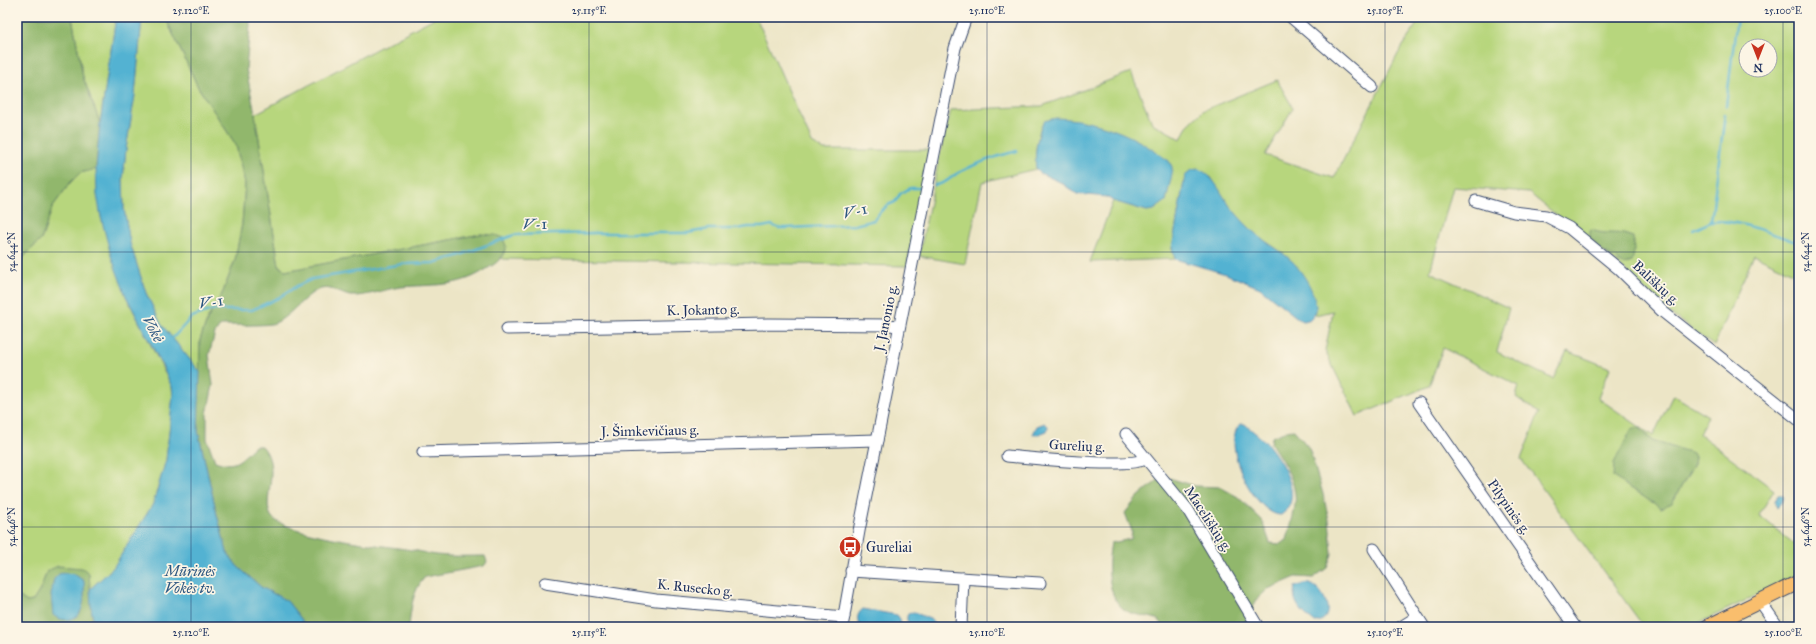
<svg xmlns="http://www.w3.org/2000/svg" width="1816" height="644" font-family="'IM FELL Great Primer',serif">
<rect width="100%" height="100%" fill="#fcf5e5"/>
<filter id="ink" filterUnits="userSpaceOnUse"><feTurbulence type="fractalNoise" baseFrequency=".025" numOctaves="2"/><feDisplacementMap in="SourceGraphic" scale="8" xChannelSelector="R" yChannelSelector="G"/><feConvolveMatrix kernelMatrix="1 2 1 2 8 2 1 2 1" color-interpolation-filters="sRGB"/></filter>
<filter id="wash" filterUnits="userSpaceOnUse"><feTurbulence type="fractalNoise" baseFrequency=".012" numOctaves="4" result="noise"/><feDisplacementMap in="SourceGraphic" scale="16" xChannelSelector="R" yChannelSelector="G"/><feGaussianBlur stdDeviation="0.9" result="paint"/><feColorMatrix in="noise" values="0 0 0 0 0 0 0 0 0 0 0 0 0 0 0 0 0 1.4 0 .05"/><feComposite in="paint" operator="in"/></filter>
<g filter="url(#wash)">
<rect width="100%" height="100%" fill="#ece5c6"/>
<g fill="#b7d67d" stroke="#69826e" fill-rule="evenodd">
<path d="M72,17H116L100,123L83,77Z"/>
<path d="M142,17H165L198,87L236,145L245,184L242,224L235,260L223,292L208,318L200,340V372L161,324L146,293L130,243L124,209L123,179L126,149L135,95Z"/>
<path d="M436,17H756L812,143L824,150H930L907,266L502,259L506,246L481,234L286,271L279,266L255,114Z"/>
<path d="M1421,17H1799V276L1754,255L1714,346L1660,306L1620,266L1529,193L1453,187L1430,272L1509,308L1497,352L1553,379L1567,351L1610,368L1598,398L1653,436L1673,395L1708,416L1699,434L1774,490L1759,515L1799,548V575L1690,627H1644L1521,459L1539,413L1516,397L1519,386L1443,348L1429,386L1357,416L1325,351L1333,311L1315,315L1316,311C1311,299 1300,271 1292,262C1282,250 1267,244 1256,234C1237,218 1223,198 1211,177L1185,176L1172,248L1175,259L1090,262L1113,201L1147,211L1044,121C1037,134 1034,155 1036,169L982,182L965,264L919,256L941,149L951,110L1042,106L1131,72L1152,123L1181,139L1187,126L1204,110L1277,80L1293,108L1265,155L1334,178L1398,54ZM1746,46H1770V70H1746ZM1592,230L1600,234L1632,262C1624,265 1622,263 1616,258C1613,255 1607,254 1603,252ZM1640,428L1652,441L1695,457L1694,464L1672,503Z"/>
<path d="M96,169L101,217L126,296L172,387L173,395L166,460L153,504L113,568L90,589L89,574L47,571L40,590L33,601L27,602L17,595V266L28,252L41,240L53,206L70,183L80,173Z"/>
</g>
<g fill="#91b76c" stroke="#567365" fill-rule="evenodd">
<path d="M17,17H72L83,77L100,123L96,169L80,173L70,183L53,206L41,240L28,252L17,266Z"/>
<path d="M165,17H249L250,25L246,69L255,114L279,266L285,271L481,234L495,235L503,238L506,246C501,261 498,262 485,270C457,288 433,284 401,287C384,289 367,297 350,296C340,294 331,286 321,289C307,292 291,316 275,323C268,326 231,325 221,325L215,333L209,355L213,385L207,414V439L215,461C236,469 241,459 255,446H262C282,468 261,499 271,516C284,535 386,546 412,550C420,551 428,554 436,555C452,557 469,556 485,556L487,562L484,566L425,577C412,591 411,609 409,627H303L302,620L287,601L261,587L237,566L227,552L217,515L198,431L200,340L208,318L223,292L235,260L242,224L245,184L236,145L198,87Z"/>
<path d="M1592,230C1606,236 1618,230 1633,237L1634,252L1632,262L1624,264L1619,262L1616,258L1603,252L1590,238V231Z"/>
<path d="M1635,428H1640L1652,441L1693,453L1695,457L1694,464L1672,503L1661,508L1613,477L1614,463L1631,430Z"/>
<path d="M1294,430L1309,448L1323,494L1329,520L1332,554L1327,568L1313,578L1296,577L1268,589L1257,599L1248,618L1252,627H1164C1162,625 1160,622 1158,620C1154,617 1135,615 1128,612C1106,601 1107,564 1111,543L1131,539L1132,531L1125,513L1138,497L1163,476L1195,486L1220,487L1238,497L1262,520L1270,543L1280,544L1287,540C1290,526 1297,508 1295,494C1293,475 1280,458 1271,443L1272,437L1286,431Z"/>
<path d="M58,566L82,568L89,573L92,614L97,627H17V595L27,602L33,601L40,590L47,571ZM84,594L80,613L75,618L51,595Z"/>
</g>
<g fill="#53b2d2" stroke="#377098">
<path d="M116,17H142L135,95L126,149L123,179L124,209L130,243L146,293L161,324L200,372L198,431L217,515L227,552L237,566L261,587L287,601L302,620L303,627H97C90,616 91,601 90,589L113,568L153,504L166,460L173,395L172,387L163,367L126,296L111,256L101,217L97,195L96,169L100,123Z"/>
<path d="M1056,118C1083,119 1109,126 1133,138C1146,144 1158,154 1169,161L1172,167V174L1166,201L1154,210L1147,211L1113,201L1107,197L1077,194L1060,182L1040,173L1036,169C1034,155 1037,134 1044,121Z"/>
<path d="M1198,169C1214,174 1222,197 1233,210C1240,218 1248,227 1256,234C1268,244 1282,251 1293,262C1304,274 1317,295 1316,311L1311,319L1304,321L1300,320L1260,288L1226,274L1175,259L1172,248L1185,176L1192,170Z"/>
<path d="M1045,423L1048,426L1047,431L1036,435L1033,434L1037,426Z"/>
<path d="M1241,424H1245C1253,432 1264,439 1270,447C1284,465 1304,499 1281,515C1254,515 1219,440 1241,424Z"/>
<path d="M1778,495H1782L1784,498L1777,508L1775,502Z"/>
<path d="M65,573L74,574L84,581C84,593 86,616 71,619C64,621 58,619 53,615L51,595L54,579L59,574Z"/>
<path d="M1303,584C1306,584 1310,583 1312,585C1326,591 1337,622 1314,622C1303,613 1291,603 1295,587Z"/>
<path d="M863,609L897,615C901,618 900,623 898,627H862C856,622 856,614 863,609Z"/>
<path d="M909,613H916L932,620L935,627H914L907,621V616Z"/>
</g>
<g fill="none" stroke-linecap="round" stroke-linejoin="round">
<g stroke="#53b2d2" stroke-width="2.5">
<path d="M1726,106L1737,17"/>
<path d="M935,185C949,183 949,177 960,172C977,163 997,156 1017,151"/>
<path d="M1711,222L1725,114"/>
<path d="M1693,230C1699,228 1705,224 1711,222C1734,217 1777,236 1799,243"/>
<path d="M170,341L192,317L212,310H252L278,298L297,286L312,279L403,264L433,263L458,256L514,235L596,233H688L709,229H737L748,227H762L772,225L778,228H786L855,225L874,220L881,211L888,205L895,202L900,194L910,188H920"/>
</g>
</g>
</g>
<g filter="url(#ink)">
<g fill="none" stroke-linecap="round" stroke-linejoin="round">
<g stroke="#3a4a6e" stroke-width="13">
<g id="minor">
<path d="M1291,17L1372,87"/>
<path d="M1476,201L1514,212L1546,216L1569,228L1619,269L1663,312L1799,420"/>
<path d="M507,329L768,324L891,325L899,327"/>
<path d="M1419,403L1575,627"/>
<path d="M1126,434L1188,510L1258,627"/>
<path d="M423,452L877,440"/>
<path d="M1007,456C1032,458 1128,469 1145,459"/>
<path d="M1374,549L1424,627"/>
<path d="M851,571L1040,583"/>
<path d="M545,583L656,600L844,617"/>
<path d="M1760,601L1778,627"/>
<path d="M842,627L859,531L955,48L966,17"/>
<path d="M961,627L963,578"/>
<path d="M1401,627L1417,617"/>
</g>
</g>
<g stroke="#3a4a6e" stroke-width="16">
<path id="major" d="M1707,627L1799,582"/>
</g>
<use href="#minor" stroke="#fff" stroke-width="11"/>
<use href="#major" stroke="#f9be6d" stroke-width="14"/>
</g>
</g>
<path fill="none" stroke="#1b2f5e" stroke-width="1" stroke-opacity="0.45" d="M191,17V627M589,17V627M987,17V627M1385,17V627M1783,17V627M17,252H1799M17,527H1799"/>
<defs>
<g id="bus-disc" transform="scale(1.15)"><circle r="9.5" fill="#c8321e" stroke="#fcf5e5"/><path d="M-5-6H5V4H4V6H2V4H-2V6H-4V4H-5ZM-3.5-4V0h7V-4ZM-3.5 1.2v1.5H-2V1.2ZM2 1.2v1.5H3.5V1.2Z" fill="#fff"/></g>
</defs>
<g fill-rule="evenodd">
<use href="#bus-disc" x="850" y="547"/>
</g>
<g text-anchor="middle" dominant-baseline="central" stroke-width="3.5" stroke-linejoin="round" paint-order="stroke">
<g font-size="14" fill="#1b2f5e" stroke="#fcf5e5">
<text transform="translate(1656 283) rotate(43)">Bališkių g.</text>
<text transform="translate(703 310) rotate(-1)">K. Jokanto g.</text>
<text transform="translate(886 318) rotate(-78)">J. Janonio g.</text>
<text transform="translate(650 431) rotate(-1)">J. Šimkevičiaus g.</text>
<text transform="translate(1077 446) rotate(3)">Gurelių g.</text>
<text transform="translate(1509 507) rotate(55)">Pilypinės g.</text>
<text transform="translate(1208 519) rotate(57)">Maceliškių g.</text>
<text transform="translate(695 588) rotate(6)">K. Rusecko g.</text>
</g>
<g font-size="14" fill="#1b2f5e" stroke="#fcf5e5" text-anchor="start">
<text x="866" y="547">Gureliai</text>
</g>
<g font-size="15" font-style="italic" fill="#2c5681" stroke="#fcf5e5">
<text transform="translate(855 211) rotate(-13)">V-1</text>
<text transform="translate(535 224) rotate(-1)">V-1</text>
<text transform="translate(211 302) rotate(-9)">V-1</text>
<text transform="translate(153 329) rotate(62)">Vokė</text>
<text x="190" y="571">Mūrinės<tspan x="190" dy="17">Vokės tv.</tspan></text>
</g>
</g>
<rect width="1816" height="644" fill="none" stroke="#fcf5e5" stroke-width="44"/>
<g transform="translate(1758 58) rotate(180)"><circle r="19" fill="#fcf5e5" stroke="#a2a6af"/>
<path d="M0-3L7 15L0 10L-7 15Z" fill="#c8321e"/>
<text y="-6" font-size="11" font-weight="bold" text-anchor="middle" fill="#1b2f5e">N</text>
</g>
<rect x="22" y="22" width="1772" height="600" fill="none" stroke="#1b2f5e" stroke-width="1.5"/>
<g font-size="10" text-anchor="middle" fill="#1b2f5e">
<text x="191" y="14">25.120°E</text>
<text x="589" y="14">25.115°E</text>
<text x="987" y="14">25.110°E</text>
<text x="1385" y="14">25.105°E</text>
<text x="1783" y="14">25.100°E</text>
<text transform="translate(1805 252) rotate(-90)" y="4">54.644°N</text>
<text transform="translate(11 252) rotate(-90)" y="4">54.644°N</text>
<text transform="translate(1805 527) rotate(-90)" y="4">54.646°N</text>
<text transform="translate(11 527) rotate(-90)" y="4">54.646°N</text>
<text x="191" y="636">25.120°E</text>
<text x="589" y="636">25.115°E</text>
<text x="987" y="636">25.110°E</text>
<text x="1385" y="636">25.105°E</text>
<text x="1783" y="636">25.100°E</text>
</g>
</svg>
